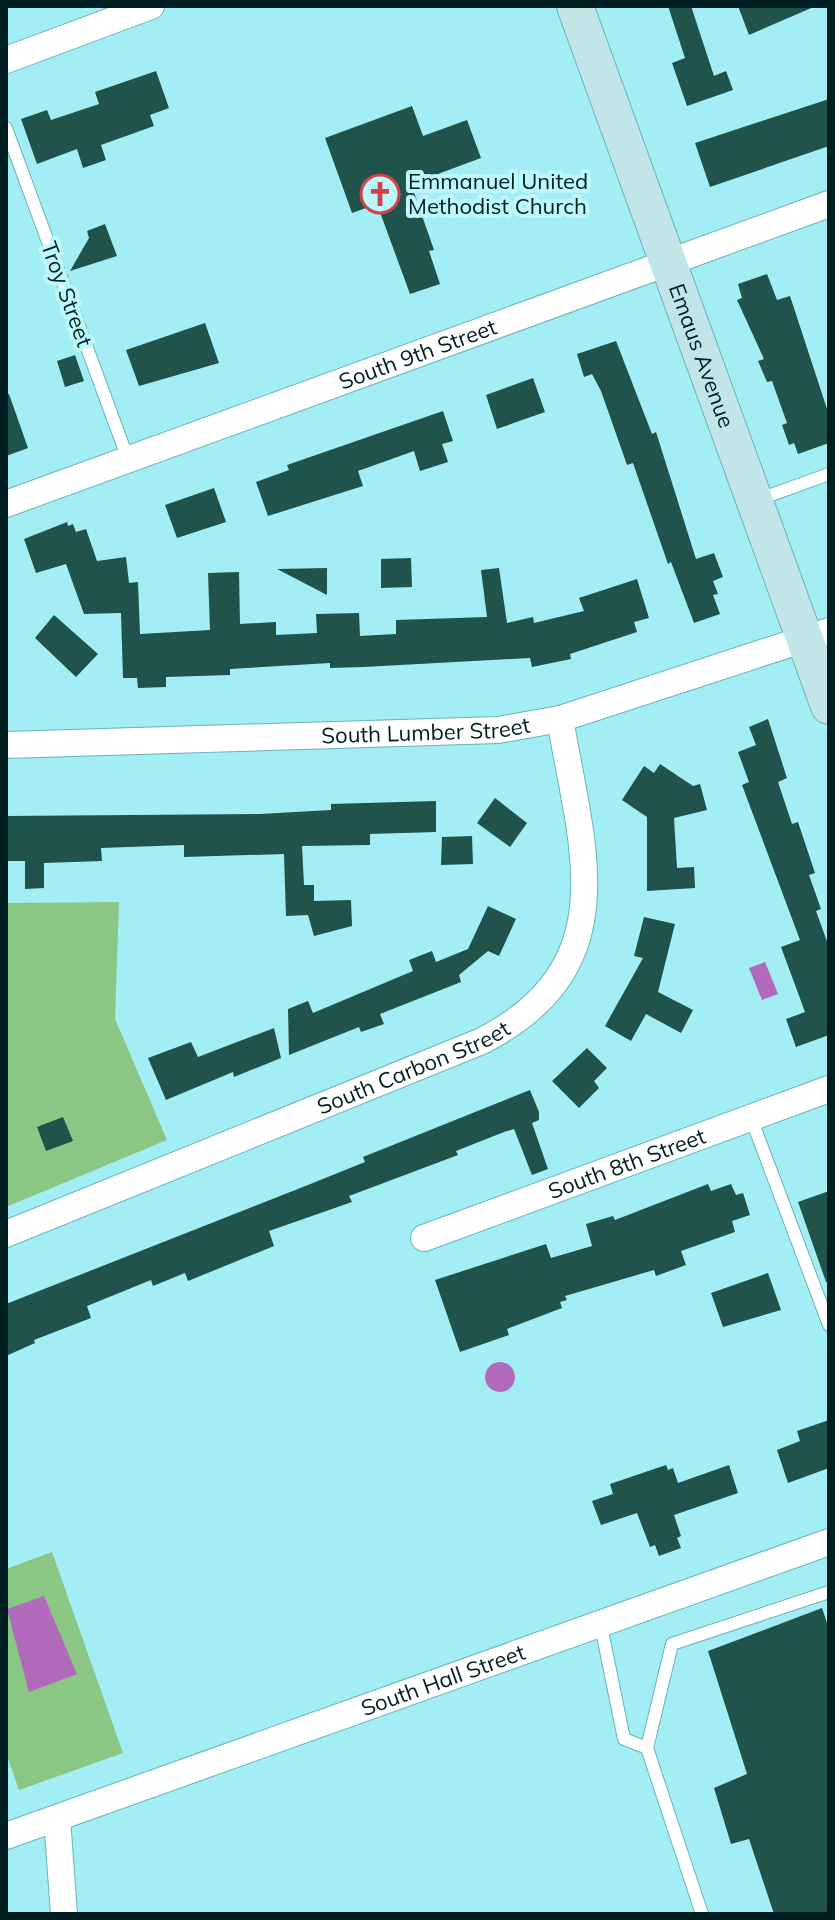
<svg xmlns="http://www.w3.org/2000/svg" width="835" height="1920" font-family="Mulish,sans-serif">
<rect width="100%" height="100%" fill="#a3eef4"/>
<g fill="#8ac684">
<path d="M119,902L115,1019L167,1140L6,1207V903Z"/>
<path d="M52,1552L123,1753L19,1790L6,1753V1569Z"/>
</g>
<g fill="#b169bc">
<path d="M765,962L778,994L762,1000L749,968Z"/>
<circle cx="500" cy="1377" r="15"/>
<path d="M44,1596L77,1674L29,1692L7,1609Z"/>
</g>
<g fill="#1f534c">
<path d="M668,6H691L714,76L726,71L733,90L687,106L672,63L685,58Z"/>
<path d="M738,6H816L749,35Z"/>
<path d="M156,71L169,108L150,115L154,126L101,145L106,160L83,168L77,149L37,164L21,119L47,110L51,120L99,104L95,92Z"/>
<path d="M829,99V146L710,187L695,143Z"/>
<path d="M412,106L423,136L467,120L481,158L411,184L434,250L429,251L440,284L410,294L377,204L352,213L325,138Z"/>
<path d="M105,224L117,256L70,271L89,238L87,231Z"/>
<path d="M767,274L777,300L790,296L829,415V443L798,454L794,443L789,445L782,425L787,423L772,381L767,382L758,361L764,359L737,300L742,298L738,284Z"/>
<path d="M205,323L219,363L139,386L126,350Z"/>
<path d="M616,341L652,434L656,432L696,559L714,553L723,577L713,581L718,594L713,595L720,614L694,623L671,562L668,564L633,463L627,465L601,391L592,374L584,377L577,354Z"/>
<path d="M75,355L84,381L65,387L57,361Z"/>
<path d="M533,378L545,412L497,429L486,395Z"/>
<path d="M9,394L28,448L6,456V395Z"/>
<path d="M443,411L453,441L442,444L448,462L420,471L414,451L358,471L363,486L268,516L256,482L289,470L287,465Z"/>
<path d="M214,488L226,522L177,538L165,505Z"/>
<path d="M67,522L68,526L73,524L76,532L86,529L97,561L126,557L129,583L138,582L140,634L210,630L208,573L239,572L240,624L276,622V635L317,633L316,614L359,613L360,636L396,634V620L487,617L481,570L499,568L507,623L533,617L534,623L584,611L579,598L637,579L649,618L634,622L637,632L570,654L571,659L532,667L530,658L364,667L330,668V663L230,669V675L166,677V687L138,688L137,678H123L121,613L84,614L66,564L36,573L24,539Z"/>
<path d="M411,558L412,587L381,588V559Z"/>
<path d="M327,568V595L277,569Z"/>
<path d="M54,615L98,654L76,677L35,638Z"/>
<path d="M768,719L787,778L778,782L792,824L798,822L815,873L809,875L821,909L816,911L829,947V1035L796,1047L786,1019L805,1012L781,947L800,940L742,785L749,782L738,752L756,745L749,727Z"/>
<path d="M660,764L693,786L700,784L707,810L674,818L677,868L694,867L695,888L647,891V817L622,800L644,766L654,773Z"/>
<path d="M495,798L527,823L510,847L477,823Z"/>
<path d="M436,801V832L370,834V845L302,846L304,885H314V901L351,900L352,926L314,936L308,915L286,916L284,854L184,857V845L101,848L102,861L44,863V888L25,889V861H6V816L260,814L331,810V804Z"/>
<path d="M472,836L473,864L441,865L442,837Z"/>
<path d="M488,906L516,919L499,956L488,951L459,975L461,982L380,1014L384,1024L361,1032L359,1027L289,1055L288,1009L308,1001L313,1013L413,971L409,960L432,951L436,962L468,949Z"/>
<path d="M644,917L675,924L658,992L693,1010L681,1033L646,1014L631,1041L605,1026L643,958L634,956Z"/>
<path d="M274,1028L281,1058L234,1077L233,1072L166,1100L148,1058L191,1042L198,1057Z"/>
<path d="M587,1048L607,1068L594,1081L599,1088L579,1108L552,1081Z"/>
<path d="M530,1090L539,1112V1120L532,1123L548,1169L532,1175L514,1129L504,1132L456,1151L458,1155L349,1196L352,1202L269,1231L274,1246L188,1281L185,1273L153,1286L151,1280L87,1306L91,1318L34,1340L35,1343L6,1356V1304L308,1185L365,1162L363,1157Z"/>
<path d="M63,1117L73,1141L46,1151L37,1127Z"/>
<path d="M708,1184L711,1191L731,1184L736,1195L743,1193L750,1215L732,1221L735,1232L681,1251L686,1265L656,1276L654,1270L565,1296L567,1300L560,1302L562,1308L507,1329L509,1335L460,1352L435,1280L546,1244L551,1258L592,1246L586,1224L613,1216L615,1220Z"/>
<path d="M829,1191V1281L826,1282L798,1202Z"/>
<path d="M768,1273L781,1310L723,1327L711,1293Z"/>
<path d="M829,1420V1468L788,1483L777,1450L800,1441L797,1431Z"/>
<path d="M666,1465L668,1470L673,1468L678,1483L729,1465L738,1493L674,1515L681,1536L677,1538L681,1548L659,1556L655,1545L650,1547L637,1513L601,1525L592,1501L613,1494L610,1484Z"/>
<path d="M822,1608L829,1629V1914H774L749,1839L731,1844L714,1788L747,1774L708,1651Z"/>
</g>
<g fill="none" stroke-linecap="round" stroke-linejoin="round">
<g stroke="#69b3b9" stroke-width="14">
<g id="service">
<path d="M6,128L128,459"/>
<path d="M757,500L829,474"/>
<path d="M751,1118L829,1325"/>
<path d="M600,1621L624,1739L647,1748"/>
<path d="M702,1914L647,1748L672,1644L829,1592"/>
</g>
</g>
<g stroke="#69b3b9" stroke-width="28">
<g id="minor">
<path d="M6,60L151,6"/>
<path id="s1" d="M6,504L829,204"/>
<path id="s2" d="M6,745L498,730L560,719L829,631"/>
<path id="s3" d="M6,1234L482,1041C627,966 582,849 560,719"/>
<path id="s4" d="M424,1238L829,1089"/>
<path d="M57,1818L64,1914"/>
<path id="s5" d="M6,1836L829,1542"/>
</g>
</g>
<g stroke="#69b3b9" stroke-width="38">
<g id="secondary">
<path id="s6" d="M575,6L829,706"/>
</g>
</g>
<use href="#service" stroke="#fff" stroke-width="12"/>
<use href="#minor" stroke="#fff" stroke-width="26"/>
<use href="#secondary" stroke="#c2e6e8" stroke-width="36"/>
</g>
<defs>
<g id="church-ring" transform="scale(2)"><circle r="9.5" fill="#bdf8fd" stroke="#d24248" stroke-width="1.5"/><path d="M-1.2-6h2.4v3.5h3.3v2.4h-3.3V6h-2.4V-.1h-3.3v-2.4h3.3Z" fill="#d24248"/></g>
</defs>
<g fill-rule="evenodd">
<use href="#church-ring" x="380" y="194"/>
</g>
<g text-anchor="middle" dominant-baseline="central" stroke-width="8" stroke-linejoin="round" paint-order="stroke">
<g font-size="22" fill="#001d1f" stroke="#bdf8fd" text-anchor="start">
<text x="408" y="181">Emmanuel United<tspan x="408" dy="25">Methodist Church</tspan></text>
</g>
<g font-size="22" fill="#001d1f" stroke="#bdf8fd">
<text transform="translate(67 294) rotate(70)">Troy Street</text>
<text stroke="none"><textPath href="#s1" startOffset="438">South 9th Street</textPath></text>
<text stroke="none"><textPath href="#s6" startOffset="372">Emaus Avenue</textPath></text>
<text stroke="none"><textPath href="#s2" startOffset="420">South Lumber Street</textPath></text>
<text stroke="none"><textPath href="#s3" startOffset="440">South Carbon Street</textPath></text>
<text stroke="none"><textPath href="#s4" startOffset="216">South 8th Street</textPath></text>
<text stroke="none"><textPath href="#s5" startOffset="464">South Hall Street</textPath></text>
</g>
</g>
<rect width="835" height="1920" fill="none" stroke="#001d1f" stroke-width="16"/>
</svg>
